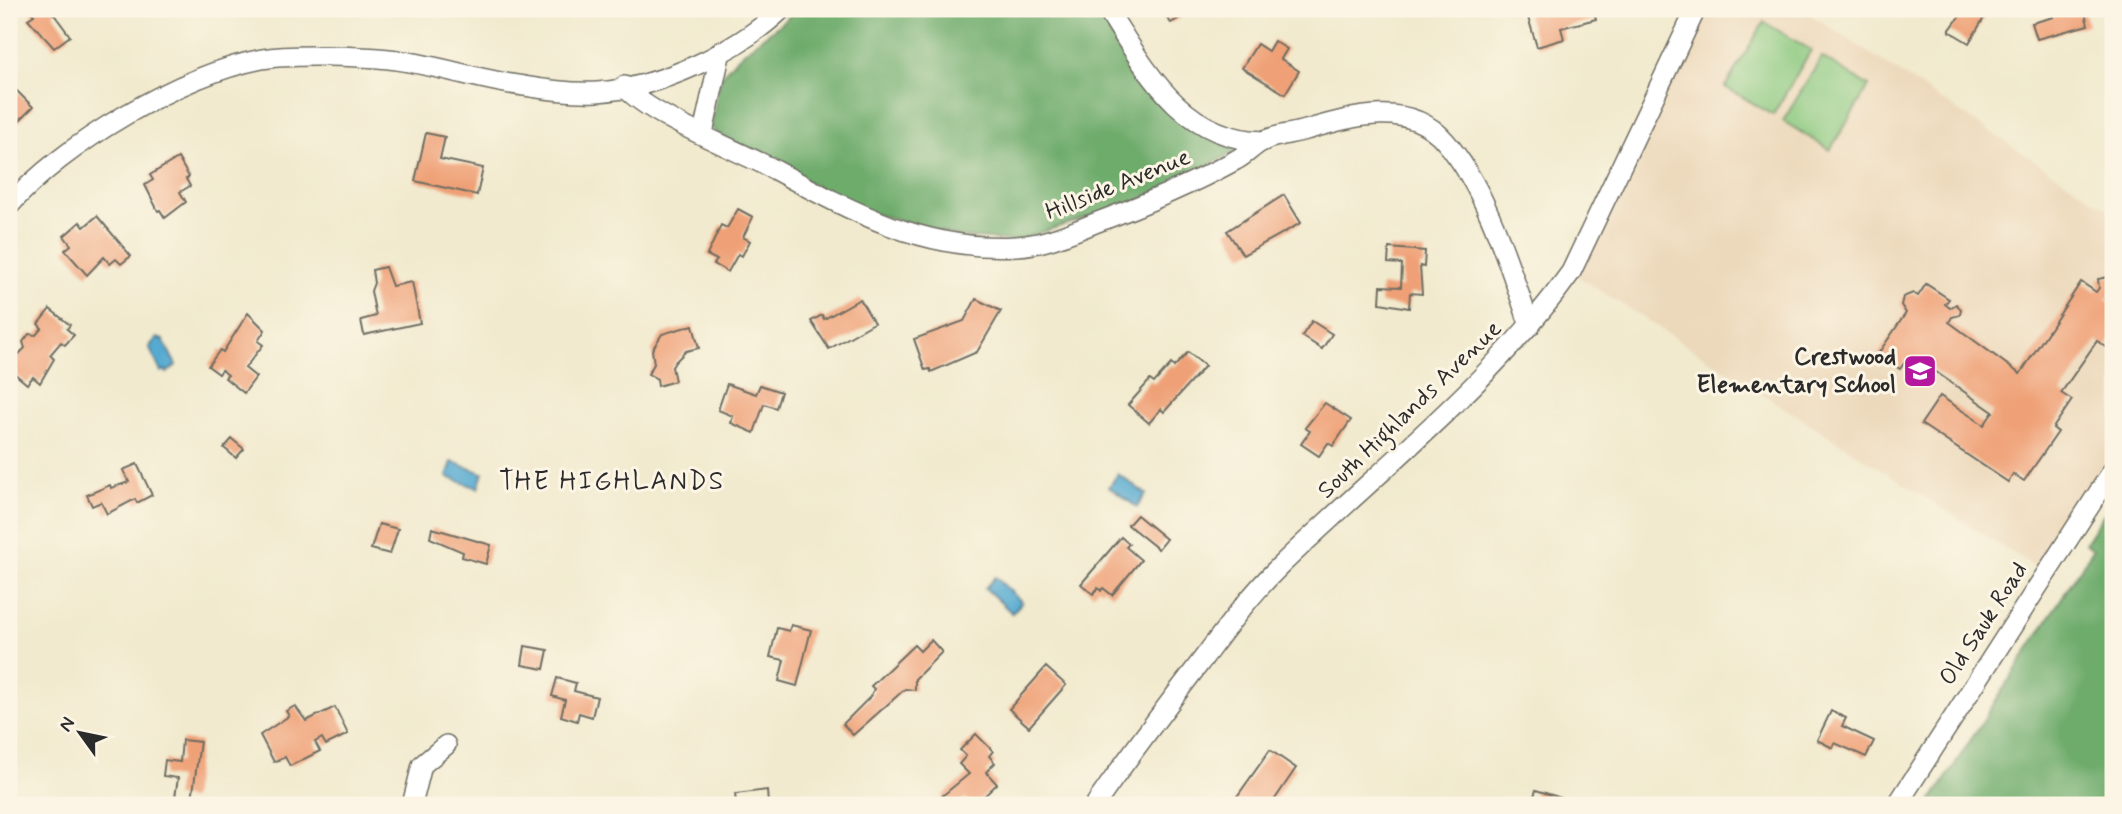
<svg xmlns="http://www.w3.org/2000/svg" width="2122" height="814" font-family="Mynerve,sans-serif">
<rect width="100%" height="100%" fill="#fcf5e5"/>
<filter id="ink" filterUnits="userSpaceOnUse"><feTurbulence type="fractalNoise" baseFrequency=".0143" numOctaves="2"/><feDisplacementMap in="SourceGraphic" scale="14" xChannelSelector="R" yChannelSelector="G"/><feConvolveMatrix kernelMatrix="1 2 1 2 8 2 1 2 1" color-interpolation-filters="sRGB"/></filter>
<filter id="wash" filterUnits="userSpaceOnUse"><feTurbulence type="fractalNoise" baseFrequency=".00686" numOctaves="4" result="noise"/><feDisplacementMap in="SourceGraphic" scale="28" xChannelSelector="R" yChannelSelector="G"/><feGaussianBlur stdDeviation="1.57" result="paint"/><feColorMatrix in="noise" values="0 0 0 0 0 0 0 0 0 0 0 0 0 0 0 0 0 1.4 0 .05"/><feComposite in="paint" operator="in"/></filter>
<g filter="url(#wash)">
<rect width="100%" height="100%" fill="#f1eace"/>
<path fill="#ecd8ba" d="M1696,9H1802L2113,212V470L2046,574L1571,272Z"/>
<g fill="#88c77d" stroke="#5a7954" stroke-width="2">
<path d="M1764,22L1811,50L1773,115L1725,87Z"/>
<path d="M1822,57L1869,86L1830,150L1783,121Z"/>
</g>
<g fill="#6eac6c" stroke="#4c6c4c" stroke-width="2">
<path d="M797,9H1098L1112,36L1177,117L1247,146L1136,202L1014,241L960,237L860,210L716,133L711,126C714,111 716,96 720,82C729,55 777,31 797,9Z"/>
<path d="M2113,500V805H1929L2093,549L2085,543Z"/>
</g>
<g fill="#56aad1" stroke="#406a7e" stroke-width="2">
<path d="M157,338L163,340L176,365L167,373L165,370L161,372L149,347Z"/>
<path d="M452,462L483,473L478,488L447,477Z"/>
<path d="M1118,474L1146,494L1137,507L1109,487Z"/>
<path d="M995,577L1022,602L1012,613L985,588Z"/>
</g>
<g id="blocks">
<g fill="#efa076">
<path d="M29,9H59L53,13L70,36L54,48L28,19L34,15Z"/>
<path d="M1159,9H1195L1171,23Z"/>
<path d="M1546,9H1593L1596,19L1561,28L1564,39L1537,47L1527,14Z"/>
<path d="M1965,9L1988,11L1969,43L1949,31Z"/>
<path d="M2051,9H2084L2088,25L2037,39L2032,23L2054,17Z"/>
<path d="M1274,41L1287,49L1281,59L1299,71L1285,94L1242,68L1257,44L1268,51Z"/>
<path d="M17,91L33,107L9,131V94L11,97Z"/>
<path d="M426,133L445,137L440,159L483,168L477,195L415,181Z"/>
<path d="M178,158L189,177L186,179L190,186L180,192L186,202L165,218L160,210L158,211L145,185L153,180L150,175Z"/>
<path d="M1284,195L1301,223L1243,255L1227,231Z"/>
<path d="M738,209L753,217L743,237L750,241L742,256L738,254L728,272L714,264L717,260L707,255L721,225L727,228Z"/>
<path d="M97,216L131,256L121,264L116,259L110,264L104,257L87,275L65,250L71,245L64,236L80,222L84,227Z"/>
<path d="M1389,248L1425,251L1424,267L1420,266L1422,294L1410,293L1409,308L1380,303L1381,286L1401,287L1402,264L1388,263Z"/>
<path d="M385,267L392,286L412,282L420,323L364,335L361,320L376,316L371,291L374,283L372,270Z"/>
<path d="M2113,276V293L2105,299L2113,304V337L2106,347L2097,341L2061,393L2072,400L2053,428L2058,432L2024,481L2013,474L2008,482L1921,424L1940,396L1984,425L1993,412L1916,358L1907,359L1900,369L1878,354L1906,313L1901,305L1903,297L1913,293L1918,296L1926,284L1949,299L1945,304L1950,308L1956,304L1961,309L1960,315L1952,317L1949,322L2020,374L2081,282L2096,292L2099,288L2098,279Z"/>
<path d="M860,299L874,323L829,349L811,321L822,315L824,319Z"/>
<path d="M976,299L1001,311L977,352L931,372L930,369L925,370L914,339L964,321Z"/>
<path d="M50,309L70,325L67,329L74,335L65,345L61,342L50,355L54,359L40,383L33,377L27,384L9,369V364L25,348L23,342L29,334L36,335L42,328L38,324Z"/>
<path d="M248,313L265,330L258,341L263,345L245,368L256,377L244,393L225,378L228,375L222,370L219,374L208,366L220,350L223,352Z"/>
<path d="M1312,321L1332,334L1322,349L1302,336Z"/>
<path d="M693,325L699,348L686,351L675,362L672,367L675,381L658,386L657,379L648,374L654,364L652,350L662,334Z"/>
<path d="M1188,352L1205,366L1164,412L1161,409L1149,423L1128,405L1150,380L1154,383L1171,364L1174,367Z"/>
<path d="M727,384L756,394L760,385L781,392L776,408L764,404L754,433L731,423L733,416L718,410Z"/>
<path d="M1325,403L1351,420L1333,446L1328,443L1319,456L1301,444L1310,431L1305,428Z"/>
<path d="M232,439L244,449L236,458L224,448Z"/>
<path d="M137,464L152,495L137,503L135,499L107,514L101,502L92,506L87,495L110,485L111,488L129,482L123,470Z"/>
<path d="M1137,515L1166,539L1158,549L1128,525Z"/>
<path d="M379,524L398,529L390,554L371,549Z"/>
<path d="M432,528L491,545L486,564L462,557L463,552L430,538Z"/>
<path d="M1121,537L1129,544L1126,547L1141,560L1112,595L1103,588L1101,591L1098,588L1093,594L1081,584Z"/>
<path d="M791,625L811,630L797,686L779,681L784,660L770,657L777,628L789,631Z"/>
<path d="M931,640L942,652L915,679V690L905,689L853,735L843,724L870,697L874,689L871,686L914,645L920,651Z"/>
<path d="M525,646L548,650L544,669L522,665Z"/>
<path d="M1046,667L1066,685L1029,727L1009,709Z"/>
<path d="M557,678L576,683L574,691L597,697L592,717L579,713L577,721L561,716L565,700L552,696Z"/>
<path d="M295,706L306,721L335,707L348,734L326,745L322,738L315,742L320,751L290,766L285,757L274,762L260,735L289,716L286,711Z"/>
<path d="M1831,711L1846,718L1842,726L1874,741L1866,757L1835,743L1833,748L1817,740Z"/>
<path d="M976,734L993,751L989,756L995,763L986,772L997,784L975,805L965,798L958,805H951L942,796L969,774L959,764L966,756L960,750Z"/>
<path d="M182,740L200,742L192,799L175,797L178,778L163,776L165,760L180,762Z"/>
<path d="M1270,750L1296,768L1271,805H1231Z"/>
<path d="M767,790L768,805H723L736,802L735,794Z"/>
<path d="M1536,790L1564,799L1562,805H1531Z"/>
</g>
</g>
</g>
<g filter="url(#ink)">
<use href="#blocks" fill-opacity="0" stroke="#706e64" stroke-width="2"/>
<g fill="none" stroke-linecap="round" stroke-linejoin="round">
<g stroke="#706e64" stroke-width="22">
<g id="minor">
<path d="M1107,9C1146,70 1182,140 1264,141"/>
<path d="M624,86C647,115 740,151 777,171C852,212 927,252 1016,246C1043,245 1070,233 1095,223C1143,205 1190,185 1236,160C1246,155 1253,146 1263,141C1275,135 1292,134 1306,130C1351,117 1409,99 1445,141C1486,187 1510,268 1530,326"/>
<path d="M703,133L721,51"/>
<path d="M9,206C63,144 180,75 262,59C290,54 359,56 389,59C434,64 478,80 524,86C547,90 574,93 597,92C660,88 737,52 782,9"/>
<path d="M412,805L422,765L446,745"/>
<path d="M1095,805C1128,757 1163,711 1199,664C1224,631 1249,596 1280,566C1379,470 1490,385 1571,272L1696,9"/>
<path d="M1897,805L2113,470"/>
</g>
</g>
<use href="#minor" stroke="#fff" stroke-width="19"/>
</g>
</g>
<defs>
<g id="school-square" transform="scale(1.75)"><rect x="-9" y="-9" width="18" height="18" rx="4" fill="#b5179e" stroke="#fcf5e5"/><path d="M0-5L7-2L0 1L-7-2ZM-4 1L0 2.5L4 1V4Q0 6-4 4Z" fill="#fff"/></g>
</defs>
<g fill-rule="evenodd">
<use href="#school-square" x="1920" y="371"/>
</g>
<g text-anchor="middle" dominant-baseline="central" stroke-width="6" stroke-linejoin="round" paint-order="stroke">
<g font-size="24" fill="#2b2b2b" stroke="#fcf5e5">
<text transform="translate(1118 185) rotate(-22)">Hillside Avenue</text>
<text transform="translate(1410 410) rotate(-44)">South Highlands Avenue</text>
<text transform="translate(1984 624) rotate(-57)">Old Sauk Road</text>
</g>
<g font-size="24" font-weight="bold" fill="#2b2b2b" stroke="#fcf5e5" text-anchor="end">
<text x="1896" y="357">Crestwood<tspan x="1896" dy="28">Elementary School</tspan></text>
</g>
<g font-size="26" letter-spacing="2" fill="#2b2b2b" stroke="#fcf5e5">
<text x="612" y="482">THE HIGHLANDS</text>
</g>
</g>
<rect width="2122" height="814" fill="none" stroke="#fcf5e5" stroke-width="35"/>
<g transform="translate(80 733) rotate(303)" stroke="#fcf5e5" stroke-width="5" paint-order="stroke">
<path d="M0-5L12 26L0 18L-12 26Z" fill="#2b2b2b"/>
<text y="-10" font-size="19" font-weight="bold" text-anchor="middle" fill="#2b2b2b">N</text>
</g>
</svg>
